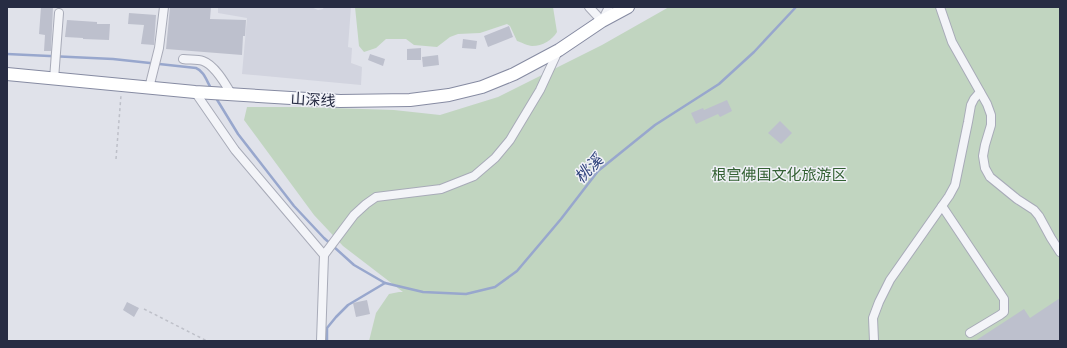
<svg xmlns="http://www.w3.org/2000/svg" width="1067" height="348" font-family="'Exo 2','Noto Sans SC',sans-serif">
<rect width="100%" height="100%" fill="#e0e2ea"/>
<path fill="#d2d4df" d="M218,7H311L318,10L323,9L324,7H351L348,47L352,48L351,63L362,67L361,85L242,74L247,18L218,13Z"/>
<g fill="#c1d5c0">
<path d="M355,7H553L557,32C552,40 543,46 532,46C528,46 521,42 517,41L510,26L507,24L480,33L458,34L450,37L437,47L414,45L406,39H386L376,48L364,52L359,46Z"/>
<path d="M669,7H1060V341H369L376,313L389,294L399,292H403L343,246L314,215L244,120L247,107H300L394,110L440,115L498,97L602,45Z"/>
</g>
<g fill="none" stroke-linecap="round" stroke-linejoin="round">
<g stroke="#98a7cd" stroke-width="2.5">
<path d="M7,54L113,59L196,68C204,71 207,82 212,90"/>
<path d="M216,98L238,134L294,206L324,238L354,265L385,283L423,292L466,294L495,287L517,271L561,219L598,171L655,125L719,84L754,52L796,7"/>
<path d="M327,341V328L336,317L348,305L385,283"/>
</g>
</g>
<g fill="#bdc0cd">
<path d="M41,7H53L51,51H44L45,35L39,34Z"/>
<path d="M170,7H211L210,19L246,20L245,36H243L242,55L166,49Z"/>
<path d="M129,13L156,15L154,45L141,44L144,25L128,24Z"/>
<path d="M67,20L97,22V24H110L109,40L83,39V38L65,37Z"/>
<path d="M509,26L513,37L488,47L484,36Z"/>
<path d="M463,39L477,41L476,49L462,48Z"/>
<path d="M421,48V60H407V49Z"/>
<path d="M370,54L385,59L383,66L368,60Z"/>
<path d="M438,55L439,65L423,67L422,57Z"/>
<path d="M727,100L732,111L720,117L718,114L696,124L691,113L703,108L704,110Z"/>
<path d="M780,121L792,133L781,144L768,133Z"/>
<path d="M1060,298V341H975L1024,309L1030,318Z"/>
<path d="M367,300L370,314L356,317L353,303Z"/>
<path d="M127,302L139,308L134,317L123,310Z"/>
</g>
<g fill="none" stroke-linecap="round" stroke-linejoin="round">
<g stroke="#a8abb8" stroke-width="10">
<g id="minor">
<path d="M589,7L602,21L609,7"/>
<path d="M940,7L952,42L987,104L991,115V125L985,145L983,156L985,168L990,177L1017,199L1034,210L1039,216L1051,238L1060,252"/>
<path d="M183,59C189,60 197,59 203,61C215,65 226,85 232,95"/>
<path d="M54,79L59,13"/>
<path d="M149,88L159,48L164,7"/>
<path d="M195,92L235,150L324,255"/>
<path d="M942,206L1004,299V312L1000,315L970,333"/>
<path d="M321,341L324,255L354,215L366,204L376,197L441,189L474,176L495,158L510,140L540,90L558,51"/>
<path d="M874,341L873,318L879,302L890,280L949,196L955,185L968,122L971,105L974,99L980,92"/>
</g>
</g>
<g stroke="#868ba2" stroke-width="14">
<path id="highway" d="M7,74L195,92L340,101L410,100L449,95L482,87L514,74L559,50L602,21L628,7"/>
</g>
<g stroke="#bec0c9" stroke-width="1.5" stroke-dasharray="3 3" stroke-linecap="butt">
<path d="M116,159L121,95"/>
<path d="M144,309L207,341"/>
</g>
<use href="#minor" stroke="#f3f4f8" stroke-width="8"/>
<use href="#highway" stroke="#fff" stroke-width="12"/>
</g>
<g text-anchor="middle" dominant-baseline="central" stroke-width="3" stroke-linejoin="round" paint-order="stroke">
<g font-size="15" fill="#272c43" stroke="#f0f1f7">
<text transform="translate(313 99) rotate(3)">山深线</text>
</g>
<g font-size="15" fill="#336033" stroke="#f0f1f7">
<text x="779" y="174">根宫佛国文化旅游区</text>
</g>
<g font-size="16" font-style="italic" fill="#2d417b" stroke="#f0f1f7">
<text transform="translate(588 168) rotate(-46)">桃溪</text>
</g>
</g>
<rect width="1067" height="348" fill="none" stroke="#272c43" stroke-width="16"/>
</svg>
